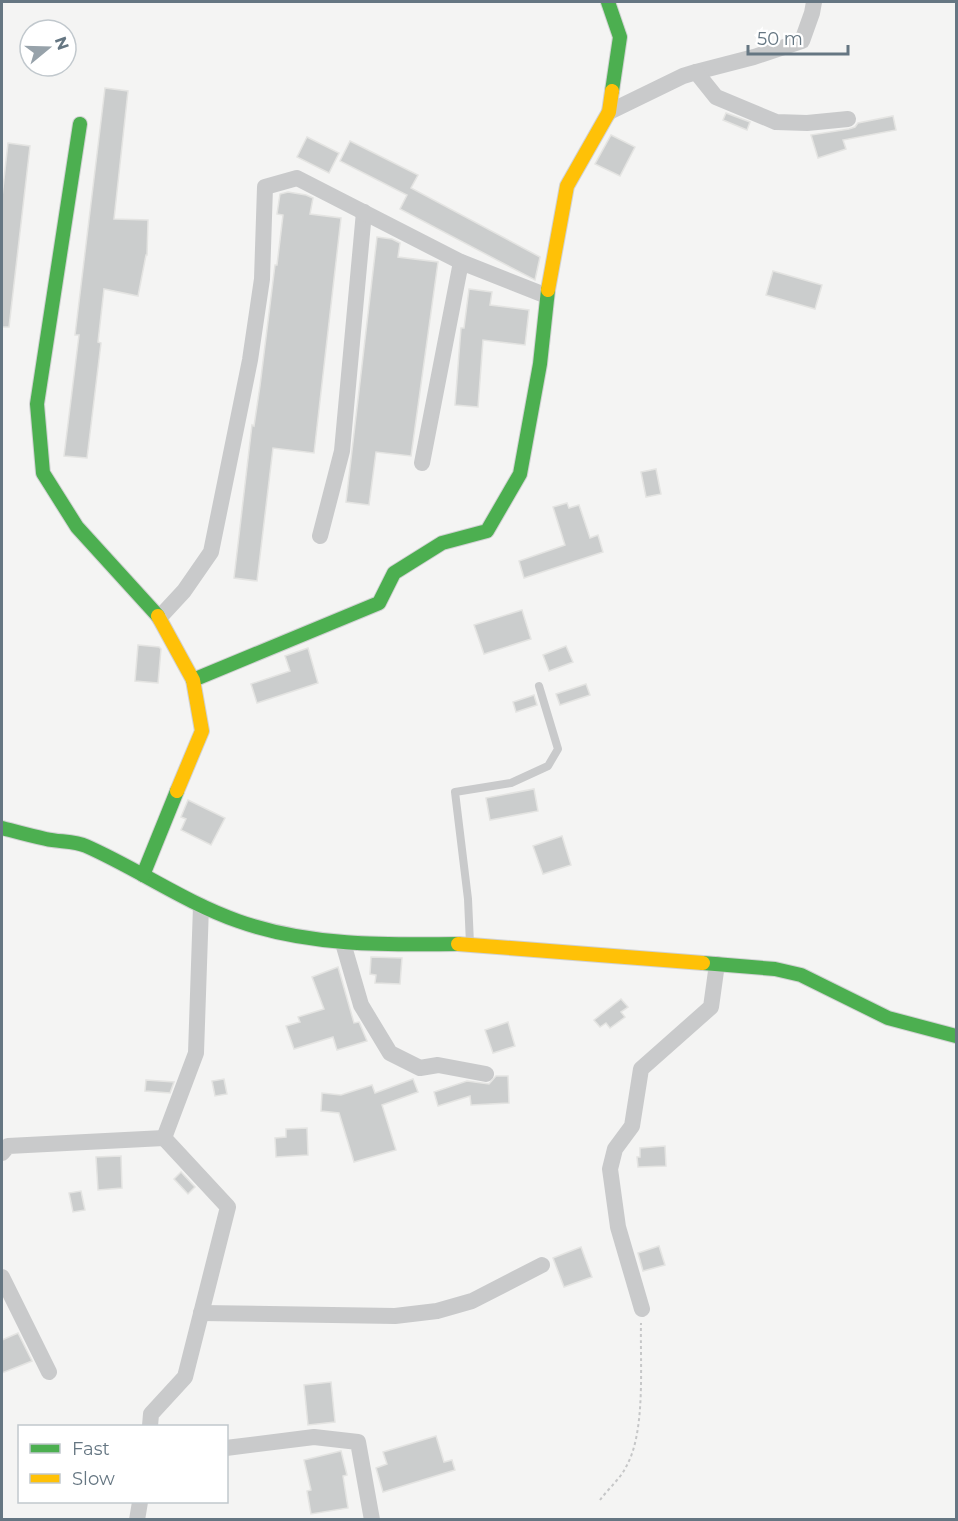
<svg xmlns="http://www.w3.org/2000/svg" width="958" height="1521" font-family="Montserrat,sans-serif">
<rect width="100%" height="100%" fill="#f4f4f3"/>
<g fill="#cbcdcd" stroke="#e4e4e2" stroke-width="1.5">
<path d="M105,88L128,91L114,219L148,220L147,255H146L138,296L104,289L98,342L101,343L87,458L64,456L79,335H75Z"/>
<path d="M726,113L750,122L747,130L723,120Z"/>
<path d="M893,116L896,130L843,140L846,149L818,158L811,135L849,129L855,127L858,123Z"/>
<path d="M611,135L635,147L620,176L595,164Z"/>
<path d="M307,137L339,153L329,173L297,157Z"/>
<path d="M350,141L418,175L411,188L540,257L535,280L400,209L407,195L340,161Z"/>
<path d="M8,143L30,146L9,327H2V197Z"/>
<path d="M288,192L306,195L313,198L310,214L341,218L314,453L273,448L257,581L234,578L252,425L254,426L260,386L275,265H277L283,215L277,214L280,194Z"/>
<path d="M377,237L392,239L400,243L398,257L438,262L411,456L376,452L369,505L346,502Z"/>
<path d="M773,271L822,285L815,309L766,295Z"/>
<path d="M469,289L492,292L490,305L529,310L525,345L483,340L478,407L455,405L461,328H464Z"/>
<path d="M656,469L661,494L646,497L641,472Z"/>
<path d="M567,503L569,508L579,505L590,538L598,535L603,552L524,578L519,561L565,545L553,507Z"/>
<path d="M522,610L531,639L484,654L474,625Z"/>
<path d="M138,645L159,647L161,649L158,683L135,681Z"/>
<path d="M566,646L573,662L549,671L543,655Z"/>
<path d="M308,648L318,683L257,703L251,684L290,671L285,656Z"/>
<path d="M586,684L590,695L560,705L556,694Z"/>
<path d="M534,695L537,705L516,712L513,702Z"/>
<path d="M534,789L538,811L490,820L486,798Z"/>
<path d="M188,800L225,818L211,845L181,830L186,819L181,817Z"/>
<path d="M562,836L571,865L543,874L533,846Z"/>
<path d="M371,957L402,958L400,984L375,983L376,975L370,974Z"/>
<path d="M338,967L354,1023L359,1022L367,1041L337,1050L333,1037L294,1049L286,1026L300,1022L298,1017L324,1009L312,977Z"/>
<path d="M621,999L628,1007L621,1012L625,1017L610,1028L606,1023L600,1027L594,1020Z"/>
<path d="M508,1022L515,1046L493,1053L485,1030Z"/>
<path d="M496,1076H508L509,1103L471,1105L470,1096L438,1106L434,1092L467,1081L489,1084Z"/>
<path d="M224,1079L227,1094L215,1096L212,1081Z"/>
<path d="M413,1079L418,1092L382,1105L396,1150L354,1162L339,1113L321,1111L322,1093L341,1095L372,1085L375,1093Z"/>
<path d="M146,1080L174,1082L170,1093L145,1091Z"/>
<path d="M307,1128L308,1155L276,1157L275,1138L286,1137V1129Z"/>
<path d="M665,1146L666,1166L638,1167L637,1157H640V1148Z"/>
<path d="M121,1156L122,1188L98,1190L96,1157Z"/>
<path d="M181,1172L195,1187L188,1194L174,1179Z"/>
<path d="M81,1191L85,1210L73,1212L69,1193Z"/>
<path d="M659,1246L665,1265L643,1271L638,1253Z"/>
<path d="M581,1247L592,1277L564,1287L553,1258Z"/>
<path d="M18,1333L32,1361L2,1373V1340Z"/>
<path d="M331,1382L335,1422L308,1425L304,1385Z"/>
<path d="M436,1436L444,1462L452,1460L455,1470L383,1492L376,1468L387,1464L383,1452Z"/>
<path d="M341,1451L347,1475L343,1476L348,1508L311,1514L307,1491L311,1490L304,1460Z"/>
</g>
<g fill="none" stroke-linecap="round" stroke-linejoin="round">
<g stroke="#d1d2d3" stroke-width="16">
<g id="fast">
<path d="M608,2L620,37L612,91"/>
<path d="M80,124L37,404L43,473L77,527L158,616"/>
<path d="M193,680L379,603L394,573L442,543L487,531L520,474L540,364L548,290"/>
<path d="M2,828C17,832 31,836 46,839C59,842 75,841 86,846C138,869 184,902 238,921C308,946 384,945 458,944"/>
<path d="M143,875L177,791"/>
<path d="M703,963L775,969L801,975L888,1018L956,1036"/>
</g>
</g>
<g stroke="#d1d2d3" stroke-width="16">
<g id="slow">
<path d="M548,290L567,186L609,112L612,91"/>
<path d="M158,616L193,680L202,731L177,791"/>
<path d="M458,944L703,963"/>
</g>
</g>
<path stroke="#c6c7c8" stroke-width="2" stroke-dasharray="3 3" stroke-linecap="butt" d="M600,1500C608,1489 620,1479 626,1467C646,1432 640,1364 641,1323"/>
<path stroke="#c9cacb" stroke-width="8" d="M470,944L468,899L455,792L511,783L548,766L558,749L539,686"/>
<g stroke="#c9cacb" stroke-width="16">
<path d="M696,72L754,57L802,41L812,13L814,2"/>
<path d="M609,112L683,76L696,72L716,97L776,122L807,123L848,119"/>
<path d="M422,463L461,262"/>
<path d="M320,536L342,451L364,212"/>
<path d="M159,618L184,591L211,552L250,360L262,279L265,187L297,178L461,262L547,296"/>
<path d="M343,943L361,1005L390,1053L420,1068L438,1065L486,1074"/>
<path d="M2,1153L8,1146L164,1138"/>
<path d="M2,1277L49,1372"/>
<path d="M642,1309L618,1227L610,1169L615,1149L632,1126L641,1069L711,1007L717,964"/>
<path d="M201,1313L395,1316L437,1311L472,1301L542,1265"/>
<path d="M150,1426L151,1414L185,1377L228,1207L164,1138L196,1053L201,906"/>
<path d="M226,1448L314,1437L358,1442L372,1520"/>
<path d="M137,1520L140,1502"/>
</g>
<use href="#fast" stroke="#4caf50" stroke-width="14"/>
<use href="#slow" stroke="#ffc107" stroke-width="14"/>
</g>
<rect width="958" height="1521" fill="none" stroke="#657682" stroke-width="6"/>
<rect x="18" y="1425" width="210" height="78" fill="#ffffff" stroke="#c1c8cd" stroke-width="1.5"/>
<rect x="30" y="1444" width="30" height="9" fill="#4caf50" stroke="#c1c8cd" stroke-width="1.5"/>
<text x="72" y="1455" font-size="18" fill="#657682">Fast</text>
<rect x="30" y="1474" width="30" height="9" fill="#ffc107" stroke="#c1c8cd" stroke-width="1.5"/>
<text x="72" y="1485" font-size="18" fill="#657682">Slow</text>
<g transform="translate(48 48) rotate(71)"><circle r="28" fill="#ffffff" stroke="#c1c8cd" stroke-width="1.5"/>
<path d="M0-4.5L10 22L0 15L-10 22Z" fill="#97a2aa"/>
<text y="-9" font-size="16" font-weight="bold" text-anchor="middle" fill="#657682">N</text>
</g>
<path d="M748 45v9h100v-9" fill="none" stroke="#657682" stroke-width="3"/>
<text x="757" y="45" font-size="18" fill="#657682" stroke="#ffffff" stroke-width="4.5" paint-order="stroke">50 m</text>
</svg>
